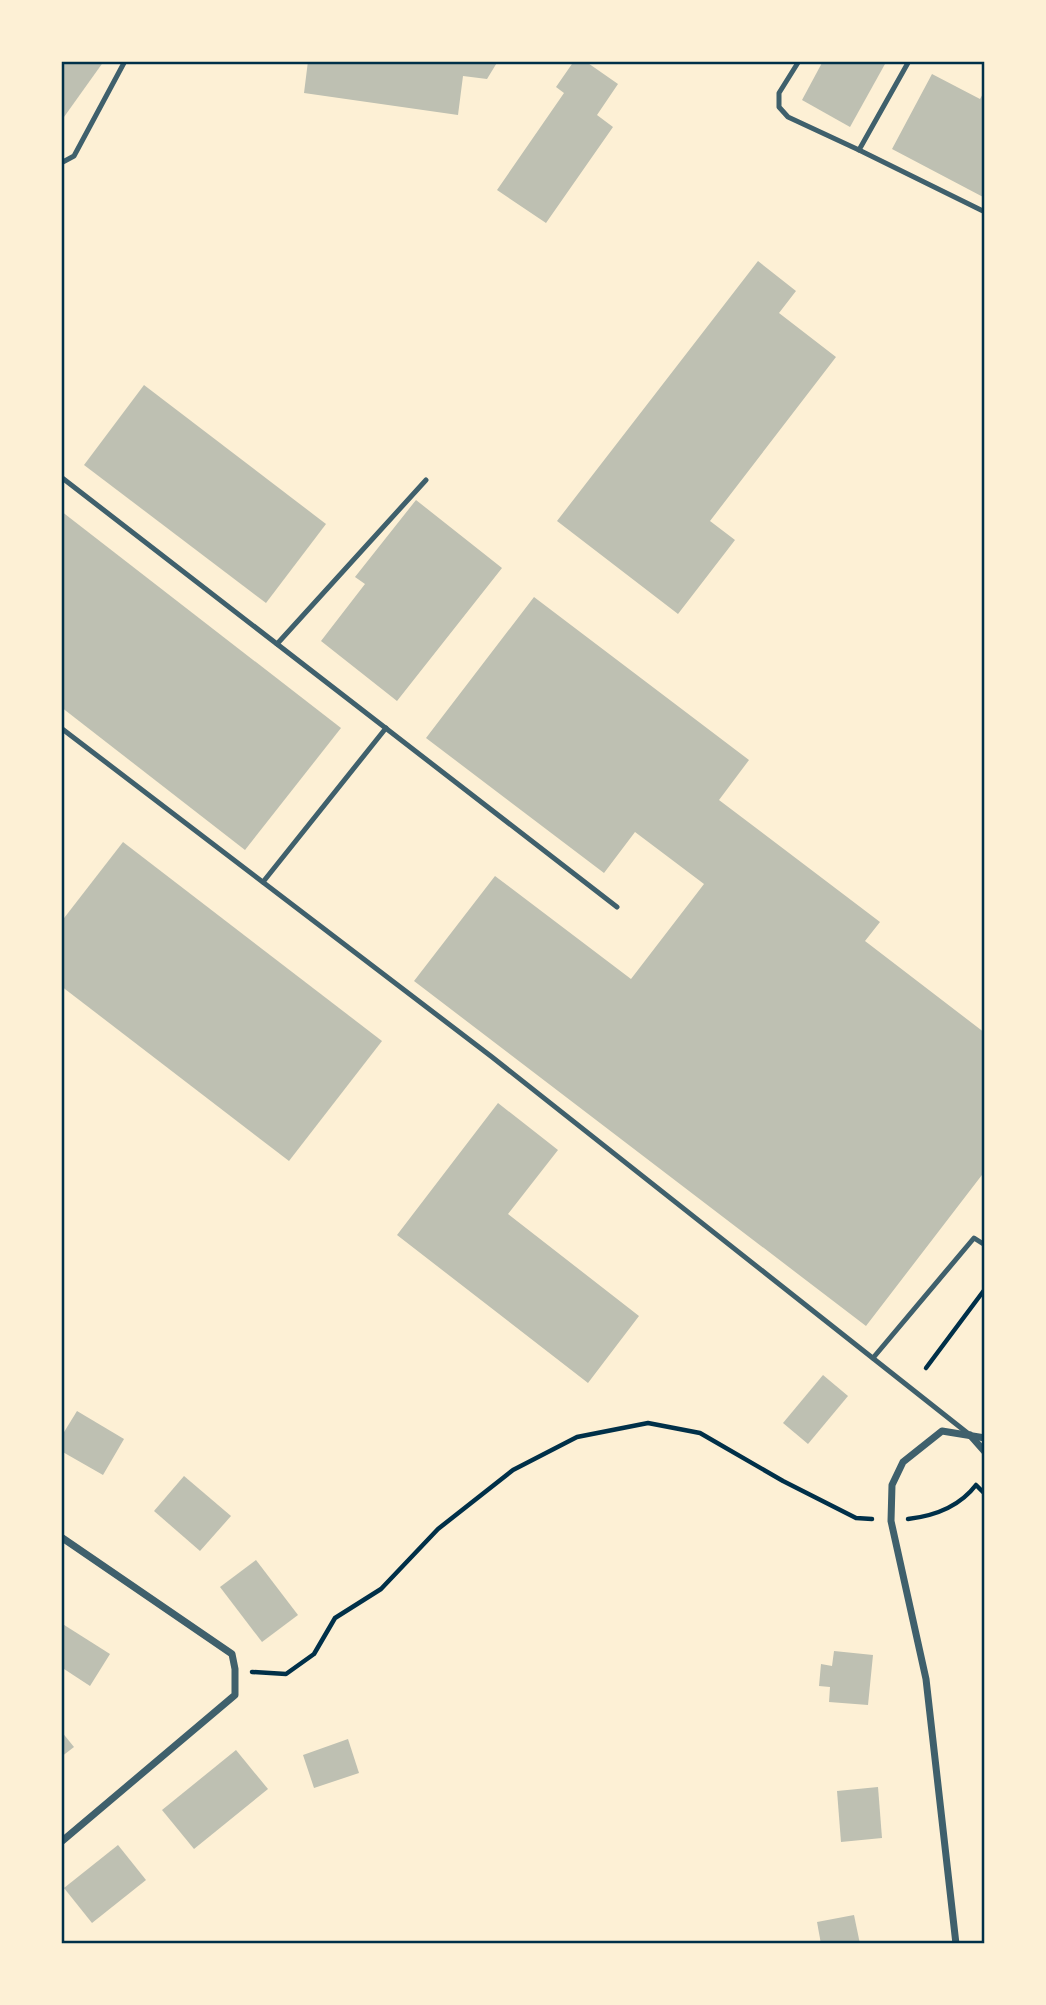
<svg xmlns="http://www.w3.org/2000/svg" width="1046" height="2005" font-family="'PT Sans Narrow',sans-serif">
<rect width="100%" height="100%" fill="#fdf0d5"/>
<g fill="#bec0b2">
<path d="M61,61H104L64,117L61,115Z"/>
<path d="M308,61H498L487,79L463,76L458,115L304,93Z"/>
<path d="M574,61H585L618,84L597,115L613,127L546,223L497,190L564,93L556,87Z"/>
<path d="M823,61H880L885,64L850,127L802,100Z"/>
<path d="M932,74L980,99L985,90V198L892,149Z"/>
<path d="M758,261L796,291L779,313L836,357L710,521L735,540L678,614L557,521Z"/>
<path d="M144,385L326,524L266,603L84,465Z"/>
<path d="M416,500L502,568L397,701L321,641L365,584L355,577Z"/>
<path d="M61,511L341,728L245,850L61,707Z"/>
<path d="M534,597L749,760L719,800L880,922L865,941L985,1033V1171L866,1326L414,981L495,876L631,979L704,884L635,832L604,873L426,738Z"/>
<path d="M123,842L382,1041L289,1161L61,986V922Z"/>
<path d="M498,1103L558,1150L508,1214L639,1316L588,1383L397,1235Z"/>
<path d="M823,1375L848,1396L808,1444L783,1423Z"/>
<path d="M77,1411L124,1439L103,1475L61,1451V1437Z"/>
<path d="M184,1476L231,1516L200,1551L154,1511Z"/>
<path d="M256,1560L298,1615L262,1642L220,1587Z"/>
<path d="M61,1623L110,1654L90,1686L61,1667Z"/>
<path d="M834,1651L873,1655L868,1705L829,1702L830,1687L819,1686L821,1664L832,1666Z"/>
<path d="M61,1731L74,1747L61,1757Z"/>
<path d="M348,1739L359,1773L314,1788L303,1755Z"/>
<path d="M236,1750L268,1789L194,1849L162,1810Z"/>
<path d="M878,1787L882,1838L841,1842L837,1791Z"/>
<path d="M118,1845L146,1880L92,1923L64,1888Z"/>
<path d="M854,1915L860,1944H821L817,1922Z"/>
</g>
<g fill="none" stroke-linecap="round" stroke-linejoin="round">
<g stroke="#003049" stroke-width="4.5">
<path d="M926,1368L985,1289"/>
<path d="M908,1519C934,1516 960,1506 976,1485L985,1494"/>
<path d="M252,1672L286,1674L314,1654L335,1618L381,1589L438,1529L513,1470L577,1437L648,1423L700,1433L783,1481L856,1518L872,1519"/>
</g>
<g stroke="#3f606c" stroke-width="5">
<path d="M799,61L779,93V107L788,117L859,150"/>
<path d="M909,61L859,150L985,212"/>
<path d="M61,163L74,156L125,61"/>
<path d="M61,477L617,907"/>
<path d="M277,644L426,480"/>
<path d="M61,728L492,1057L970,1435"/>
<path d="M263,882L386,728"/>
<path d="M873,1358L974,1238L985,1245"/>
</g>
<g stroke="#3f606c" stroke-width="7">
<path d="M970,1435L985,1452"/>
<path d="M61,1537L232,1654L235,1669V1695L61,1842"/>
<path d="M956,1944L926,1679L891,1521L892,1485L903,1462L942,1431L985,1438"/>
</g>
</g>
<rect width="1046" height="2005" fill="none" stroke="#fdf0d5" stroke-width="126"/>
<rect x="63" y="63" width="920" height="1879" fill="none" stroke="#003049" stroke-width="2.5"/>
</svg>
